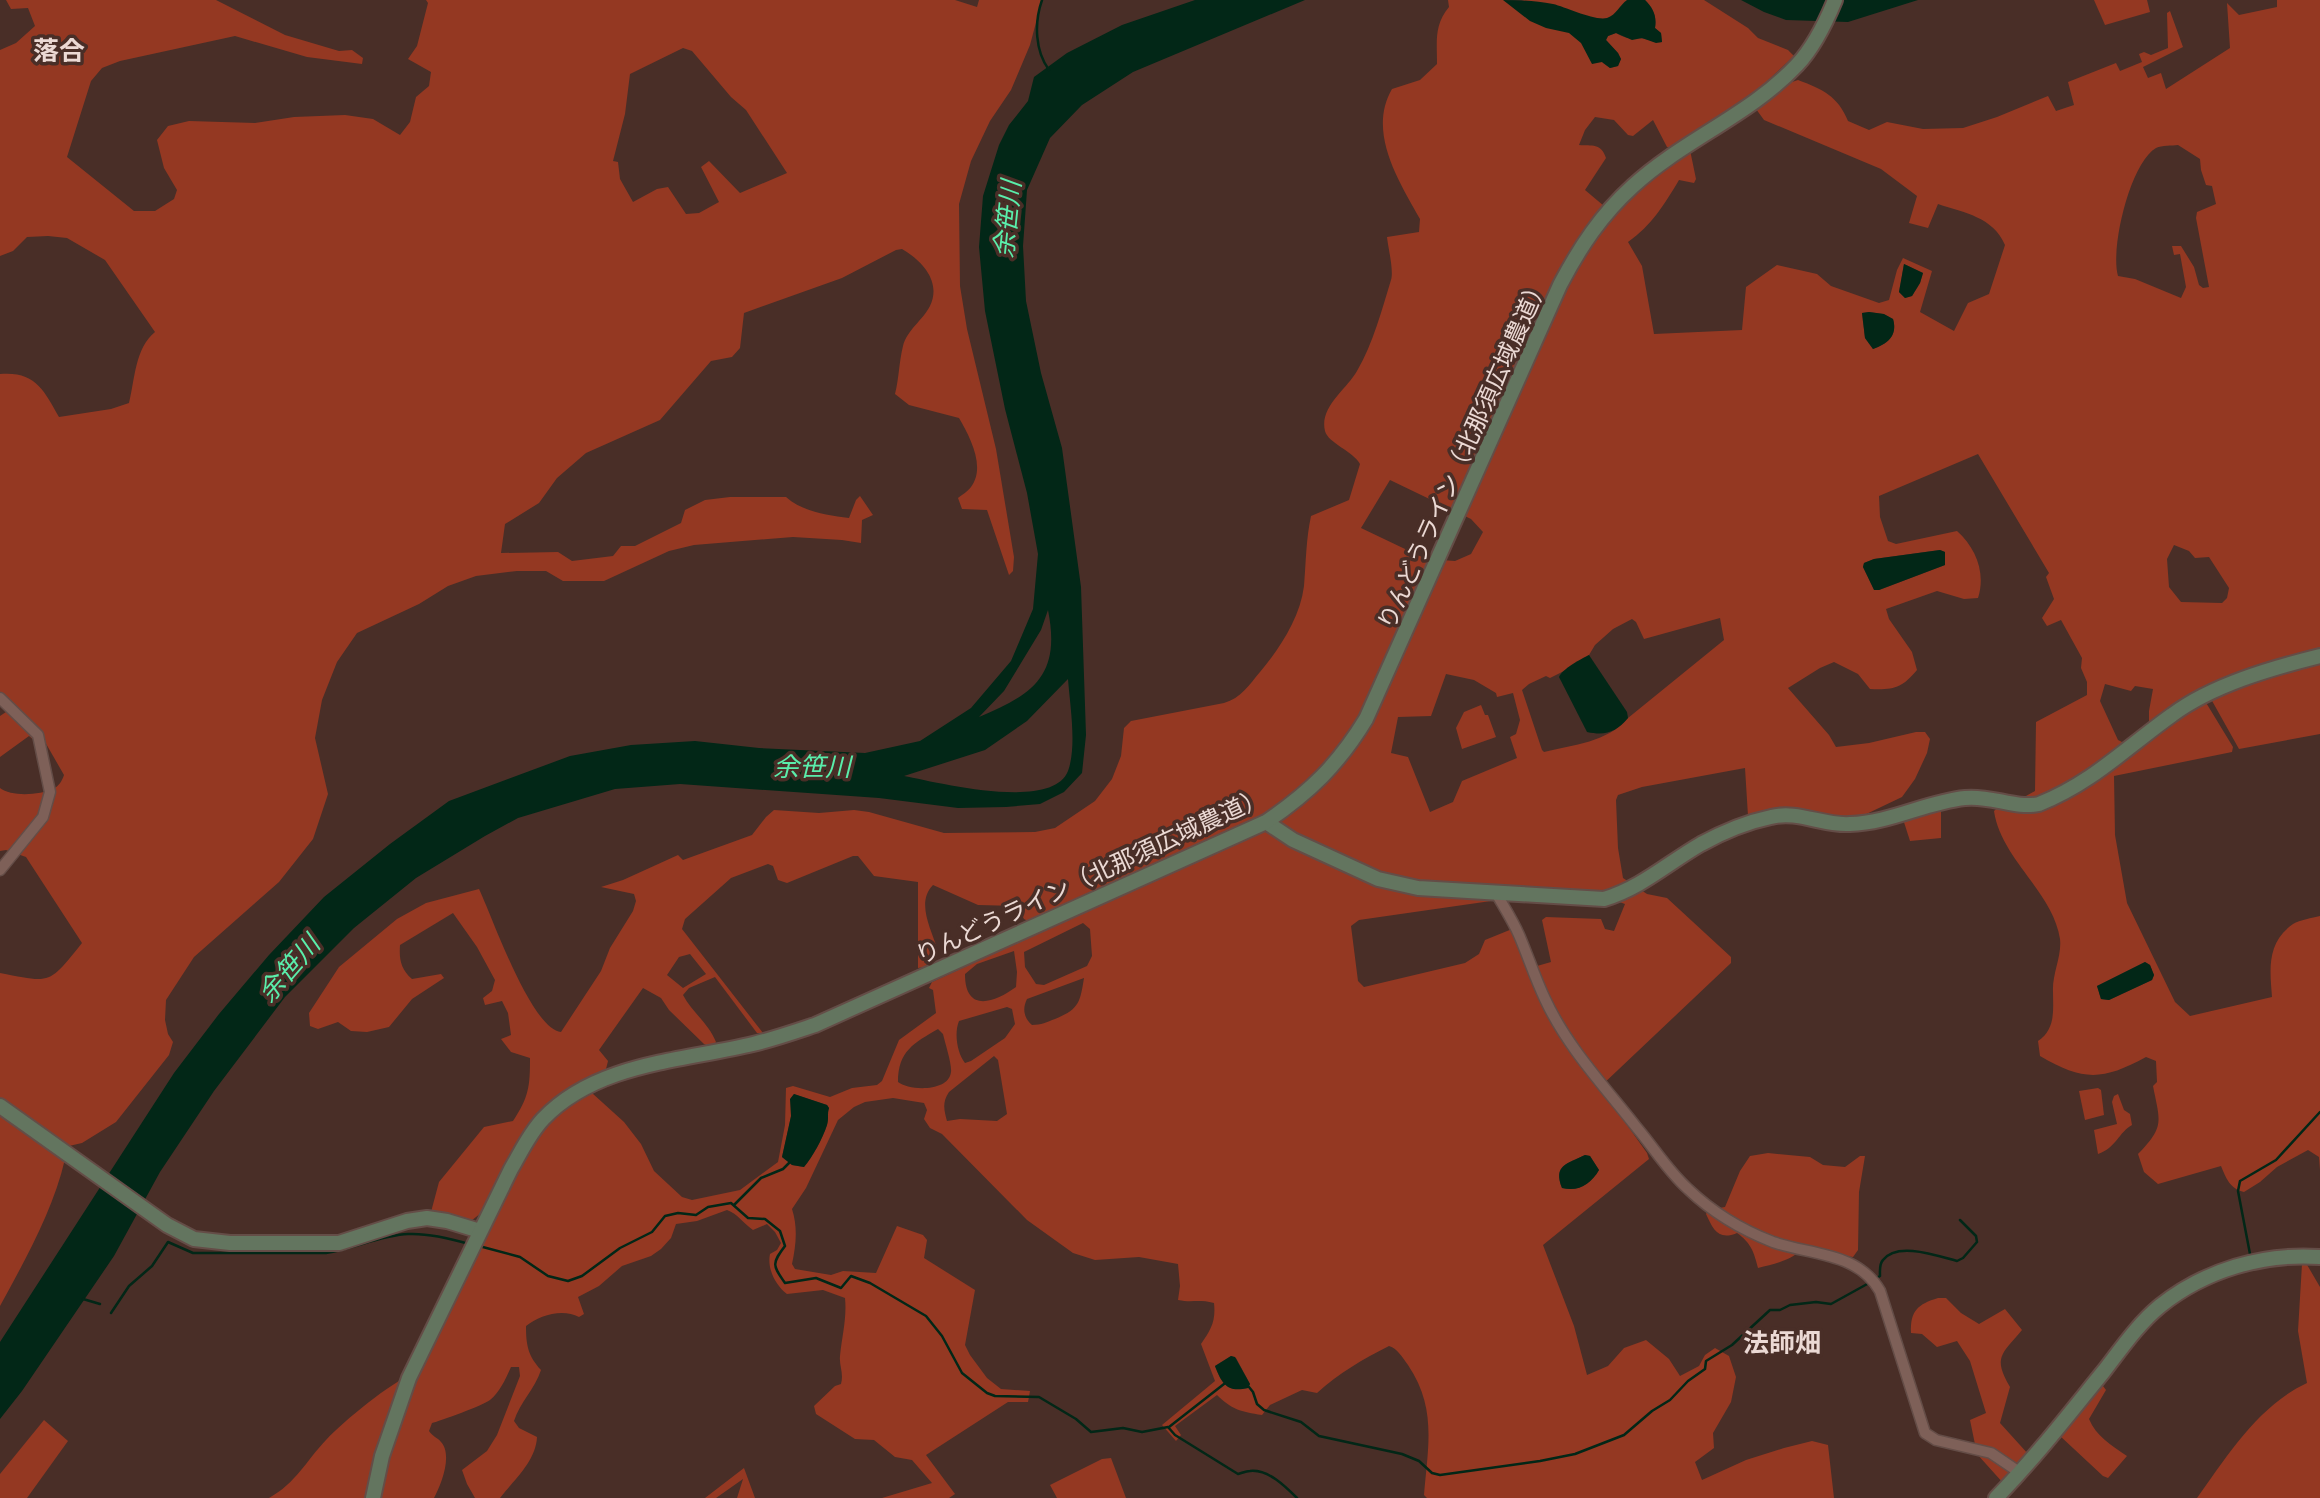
<svg xmlns="http://www.w3.org/2000/svg" width="2320" height="1498" font-family="Georgia,'Noto Sans JP',serif">
<rect width="100%" height="100%" fill="#492e27"/>
<g fill="#943822" fill-rule="evenodd">
<path d="M6,0H216L285,35L339,51L352,50L363,58L362,64L307,57L235,36L120,61L102,68L91,81L67,157L134,211H155L174,199L177,190L164,168L157,140L168,126L189,121L255,123L294,117L345,115L373,119L400,135L410,122L416,97L429,86L431,72L408,59L417,46L428,3L426,0H955L977,7L979,0H1042L1030,45L1011,90L990,121L971,161L959,204L960,286L967,329L996,449L1014,557L1013,571L1009,575L987,510L962,509L958,498C962,495 968,491 971,487C986,467 970,437 959,418L909,405L895,394C899,378 899,362 903,346C907,330 923,320 930,306C942,281 921,260 902,249L896,250L842,278L744,313L740,348L732,357L711,361L660,420L586,453L557,478L539,503L505,524L501,553L558,552L572,561L613,556L621,546H635L681,523L685,510L705,500L730,497H786C803,512 827,515 849,518L856,500L860,496L873,515L862,520L861,543L842,540L793,537L694,545L669,551L604,581H563L546,571H517L476,576L448,586L419,604L357,633L337,662L322,700L315,738L328,794L313,839L279,882L194,957L166,1000L165,1020L168,1034L173,1042L169,1055L116,1122L82,1143L69,1146L27,1122L65,1159C53,1211 25,1260 0,1306V973C52,983 48,985 82,943L26,857L6,850L0,851V788C11,797 40,795 53,789C59,786 62,781 64,775L41,735L0,692V374C35,371 44,390 59,417L111,409L129,403C135,379 135,348 155,332L105,260L67,238L48,236L27,237L13,251L0,256V50L16,43L35,26L28,8L11,9ZM683,48L692,51L731,97L746,110L787,173L740,193L709,161L701,167L719,202L699,213L686,214L668,187L657,189L633,202L620,179L618,162L613,161L625,114L630,74Z"/>
<path d="M1448,0H1509L1547,24L1572,28L1590,44L1603,63L1610,68L1618,66L1621,59L1618,53L1606,40L1608,36L1616,33C1629,41 1633,37 1645,39C1652,40 1654,43 1662,42L1661,33L1655,28C1657,16 1653,8 1645,0H1704L1748,28L1758,38L1788,50L1794,56L1762,86L1672,148L1667,147L1653,120L1633,136L1628,135L1614,120L1595,117L1585,130L1579,145C1592,146 1601,143 1606,158L1585,190L1604,206L1557,273L1540,317L1551,323C1568,286 1587,248 1613,216C1633,189 1663,169 1690,150L1696,179L1694,183L1679,180C1664,205 1652,225 1628,242L1642,266L1654,334L1742,330L1746,287L1777,265L1817,274L1831,286L1879,303L1889,300L1897,270L1903,258L1932,271L1920,312L1954,331L1968,303L1989,294L2005,245C1993,217 1965,213 1938,204L1928,228L1909,223L1917,196L1881,169L1764,120L1756,109L1780,86L1798,80C1822,89 1838,96 1848,121L1869,130L1887,122L1923,129L1963,128L1997,117L2048,96L2056,111L2074,105L2068,82L2116,63L2120,71L2142,62L2139,54L2144,52L2151,55L2168,48L2167,13L2170,11L2183,47L2143,67L2148,78L2161,73L2166,89L2230,48L2227,3L2239,15L2277,7V0H2320V734L2239,749L2211,699L2201,694L2175,709L2149,729V711L2153,689L2135,686L2131,691L2105,684L2100,701L2118,740L2134,748L2145,742L2174,717L2205,701L2233,747L2232,752L2114,776L2115,835L2127,903L2175,1002L2190,1016L2272,997C2270,970 2266,943 2293,924C2300,920 2312,918 2320,916V1170L2319,1157L2308,1150L2277,1167L2260,1182L2244,1192C2230,1189 2226,1178 2221,1166L2158,1184L2144,1172L2138,1154C2165,1126 2160,1122 2153,1086L2157,1082L2156,1061L2146,1057C2102,1081 2083,1081 2040,1056L2038,1041C2056,1029 2053,1010 2053,992C2052,974 2062,956 2060,939C2053,892 2001,859 1994,811L2001,804L2017,801L2035,791L2036,722L2087,695V682L2081,668L2082,658L2061,620L2047,626L2042,618L2054,599L2046,577L2049,573L1978,454L1879,496L1880,517L1888,541L1896,544L1957,531C1976,548 1986,573 1978,598L1964,599L1937,591L1886,609L1889,619L1912,652L1917,670C1902,688 1894,690 1870,689L1858,674L1834,662L1820,668L1788,688L1829,735L1836,747L1869,743L1916,732H1925L1930,739L1927,753L1915,779L1902,797L1858,818L1846,822L1787,812L1748,816L1745,768L1642,787L1618,795L1616,800L1618,848L1623,878L1647,894L1667,898L1731,957V963L1600,1087L1647,1153L1649,1159L1543,1245L1574,1326L1587,1375L1608,1366L1624,1348L1646,1340L1669,1359L1680,1376L1699,1366L1705,1355L1715,1348L1729,1356L1736,1377L1731,1402L1713,1433L1714,1448L1695,1462L1702,1480L1746,1460L1784,1448L1812,1441L1828,1445L1834,1498H1427L1424,1495C1428,1446 1437,1408 1408,1365C1402,1357 1398,1349 1389,1346C1363,1359 1339,1373 1317,1393L1302,1390L1270,1405L1262,1415C1241,1412 1231,1409 1217,1395L1175,1426L1181,1435L1176,1441L1162,1425L1215,1381L1201,1344C1211,1330 1216,1321 1214,1303C1198,1299 1192,1303 1178,1300L1180,1286L1178,1264L1139,1257L1095,1260L1073,1253L1027,1220L942,1134L930,1128L924,1119L927,1110L924,1103L893,1098L865,1102L854,1107L838,1120L806,1188L792,1209C798,1228 796,1245 792,1264L795,1269L831,1275L843,1271L876,1273L897,1226L923,1235L927,1240L924,1258L975,1290L965,1345L970,1355L987,1378L1001,1389L1030,1391L1028,1402H1008L926,1455L955,1494L949,1498H882L932,1483L912,1460L895,1457L874,1440L855,1439L816,1414L814,1406L835,1386L841,1384C844,1373 839,1366 840,1356C842,1336 847,1318 845,1298L823,1290L787,1294C775,1285 767,1268 770,1254L777,1250L781,1243L775,1232L767,1224L753,1230C743,1223 738,1214 727,1210L697,1221L676,1224L671,1238L661,1249L651,1256L622,1266L599,1286L578,1297L584,1314L579,1317C563,1308 539,1315 526,1326C526,1345 528,1356 541,1370C535,1389 520,1402 514,1421L519,1428L537,1437C536,1461 514,1480 500,1498H475L467,1484L462,1470L487,1451L497,1435L520,1376L519,1367H511C506,1378 500,1392 490,1400C484,1405 440,1421 432,1423L429,1431C433,1437 437,1437 441,1442C453,1455 441,1485 434,1498H269C296,1483 306,1461 326,1440C345,1420 390,1383 414,1373L493,1213L486,1209L471,1221L431,1212L439,1182L484,1127L513,1121C529,1097 530,1086 530,1058L511,1052L501,1039L511,1035L508,1013L502,1001L485,1005L483,998L492,991L495,980L477,947L453,913L400,945C399,960 401,969 412,979L441,974L444,978L412,999L389,1027L367,1032L351,1031L338,1022L318,1029L310,1026L309,1013L339,967L397,919L426,903L479,889C492,916 531,1029 561,1032L601,971L610,948L633,911L636,901L634,894L601,887L623,880L678,855L683,860L752,835L766,817L774,810L819,813L854,810L869,812L944,833L1035,832L1055,828L1095,801L1112,779L1121,756L1124,728L1131,721L1224,703C1241,698 1249,685 1260,672C1280,648 1300,618 1304,586C1306,562 1306,539 1311,516L1349,500L1360,464C1353,451 1328,443 1325,431C1319,407 1347,389 1357,371C1373,344 1382,309 1391,280C1394,271 1388,247 1387,237L1419,232L1420,219C1399,181 1367,132 1392,89L1420,80L1437,64C1437,41 1434,25 1449,7ZM2178,145L2200,159L2201,170L2206,185L2212,186L2216,204L2197,212L2196,218L2209,287L2203,288L2199,285L2194,267L2181,246H2172L2174,255L2180,254L2186,287L2181,298L2135,279L2118,276C2110,249 2130,163 2156,148C2162,145 2172,146 2178,145ZM1904,264L1923,273L1920,283L1912,296L1905,298L1899,292ZM1869,312L1883,314L1893,319C1898,336 1887,344 1873,349L1865,338L1862,313ZM1390,480L1471,519L1483,532L1471,554L1455,561L1426,559L1361,528ZM2174,545L2189,551L2195,558L2209,557L2229,588L2227,598L2222,603L2181,602L2169,587L2167,559ZM1940,550L1945,552V565L1879,590L1874,589L1863,567L1864,563L1874,559ZM1720,618L1724,640L1628,718C1608,742 1573,745 1544,752L1542,750L1522,690L1529,684L1546,676L1550,678L1578,664L1589,655L1595,645L1613,629L1632,619L1636,622L1644,639ZM1446,674L1474,680L1496,693L1497,697L1513,693L1520,720L1516,734L1510,737L1517,758L1462,781L1453,802L1430,812L1408,757L1391,753L1398,717L1431,716ZM853,856H858L874,876L918,882V968L925,967L937,948C931,929 916,902 933,885L978,905L1017,906L1024,919L1030,922L1067,909L1082,913L932,982L929,988L933,990L936,1013L899,1040L882,1081L877,1085L852,1088L830,1097L793,1086L786,1088L785,1125L778,1162L740,1190L692,1200L682,1197L654,1171L641,1144L624,1122L592,1093L588,1083L594,1076L606,1069L608,1061L599,1050L643,988L661,998L669,1010L704,1044L708,1046L714,1045L716,1042C709,1024 692,1012 683,995L689,988L715,977L757,1033H763L682,929L685,919L731,878L768,864L773,866L778,880L787,883ZM1496,892L1554,893L1611,899L1625,904L1614,931L1605,929L1601,919L1546,917L1542,920L1551,962L1537,966L1517,927L1485,940L1479,954L1465,963L1364,987L1358,981L1351,926L1359,920L1491,901ZM1083,923L1090,929L1092,956L1087,966L1044,985L1036,984L1025,967L1024,952ZM1014,951L1017,972L1016,987C994,1003 965,1013 965,974L977,964ZM690,954L706,974L683,988L667,975L679,957ZM2145,962L2150,965L2154,975L2152,980L2109,1000L2101,999L2097,986ZM1084,978C1080,1003 1079,1009 1055,1019C1047,1022 1041,1025 1032,1025C1024,1018 1022,1009 1027,999ZM1007,1007L1012,1009L1015,1024L1005,1038L971,1061L965,1063C957,1053 954,1033 959,1021ZM938,1029L943,1034C945,1043 952,1064 951,1072C949,1092 909,1091 898,1082C898,1051 914,1043 938,1029ZM994,1056L998,1060L1007,1114L997,1121L960,1119L947,1121C944,1110 942,1102 949,1092ZM794,1094L827,1105L829,1108C827,1114 828,1119 827,1125C822,1140 813,1156 804,1167L792,1165L782,1157L791,1117V1098ZM1585,1155L1590,1156L1599,1170C1590,1184 1579,1192 1562,1188C1553,1165 1567,1164 1585,1155ZM1231,1356L1236,1358L1250,1384L1248,1388C1227,1392 1222,1384 1215,1366Z"/>
<path d="M1521,0H1640L1612,19L1599,21Z"/>
<path d="M2094,0H2147L2150,12L2105,25Z"/>
<path d="M1481,705L1485,715H1488L1496,737L1462,749L1456,728L1464,712Z"/>
<path d="M6,712H10L33,733L35,741L29,736L0,757V716Z"/>
<path d="M1941,810V838L1910,841L1903,819Z"/>
<path d="M2098,1088L2101,1090L2104,1115L2085,1120L2079,1091Z"/>
<path d="M2118,1094L2124,1110L2130,1114L2132,1125C2119,1132 2116,1148 2098,1154L2094,1130L2117,1124L2112,1102L2114,1096Z"/>
<path d="M1768,1153L1810,1157L1823,1165L1845,1167L1860,1156H1865L1859,1192L1858,1250L1853,1257L1802,1249C1790,1261 1774,1264 1758,1268C1754,1252 1751,1243 1737,1233C1718,1241 1713,1229 1706,1214L1708,1210L1725,1207L1740,1171L1750,1156Z"/>
<path d="M2306,1263L2320,1287V1498H2197C2227,1456 2259,1405 2307,1383L2298,1331L2302,1264Z"/>
<path d="M1938,1298H1946L1961,1313L1979,1324L2005,1309L2022,1330C2001,1355 1993,1357 2010,1387L2000,1423L2029,1455L2004,1484L1977,1454L1970,1420L1986,1413L1970,1361L1957,1341L1937,1347L1922,1334L1911,1333C1910,1311 1918,1304 1938,1298Z"/>
<path d="M2099,1386H2103L2106,1390L2089,1419C2096,1436 2111,1445 2127,1456L2108,1478L2103,1476L2059,1435Z"/>
<path d="M44,1420L68,1441L27,1498H0V1474Z"/>
<path d="M1102,1459L1111,1458L1126,1498H1057L1050,1485Z"/>
<path d="M744,1468L755,1498H737L743,1479L716,1498H705Z"/>
</g>
<g fill="#022717" fill-rule="evenodd">
<path d="M1195,0H1305L1133,72L1082,105L1050,138L1027,190L1023,246L1026,301L1041,373L1062,448L1081,587L1086,735L1082,773L1064,792L1040,804L1006,807L958,808L879,798L680,784L615,789L518,818L485,836L416,878L354,928L285,997L214,1091L160,1172L114,1256L22,1391L0,1419V1342L174,1073L219,1014L269,955L324,897L390,844L449,801L570,756L631,745L695,741L759,748L865,753L920,741L971,708L1011,661L1033,609L1038,554L1027,493L1005,409L985,311L979,247L983,196L999,145L1009,125L1028,101L1034,77L1067,53L1122,25ZM1048,610C1061,675 1034,694 979,717L1004,691L1041,630ZM1068,679C1070,706 1077,746 1068,771C1052,812 936,782 904,776L985,750L1027,721Z"/>
<path d="M1503,0C1520,0 1536,1 1553,4C1566,7 1594,21 1607,18C1616,15 1620,5 1627,0H1645C1653,8 1657,16 1655,28L1661,33L1662,42L1656,43L1642,38L1632,40L1616,33L1608,36L1606,40L1618,53L1621,59L1618,66L1610,68L1602,62L1592,64L1581,43L1569,33L1546,28L1530,21Z"/>
<path d="M1741,0H1918L1848,22L1786,20L1764,12Z"/>
<path d="M1904,264L1923,273L1920,283L1912,296L1905,298L1899,292Z"/>
<path d="M1869,312L1884,314L1893,319C1898,336 1887,344 1873,349L1865,338L1862,313Z"/>
<path d="M1940,550L1945,552V565L1879,590H1874L1863,567L1864,563L1874,559Z"/>
<path d="M1589,655L1627,712L1628,718C1616,732 1606,736 1587,732L1559,677C1562,669 1581,659 1589,655Z"/>
<path d="M2145,962L2150,965L2154,975L2152,980L2109,1000L2101,999L2097,986Z"/>
<path d="M794,1094L827,1105L829,1108C827,1114 829,1119 827,1125C822,1140 813,1156 804,1167L792,1165L782,1157L791,1116L790,1099Z"/>
<path d="M1585,1155L1590,1156L1599,1170C1591,1184 1579,1192 1562,1188C1553,1165 1567,1164 1585,1155Z"/>
<path d="M1231,1356L1235,1357L1250,1384L1248,1388C1227,1393 1222,1384 1215,1366Z"/>
</g>
<g fill="none" stroke-linecap="round" stroke-linejoin="round">
<g stroke="#022717" stroke-width="2.5">
<path d="M1042,0C1034,23 1035,51 1049,70"/>
<path d="M734,1205L761,1178L783,1169L789,1163"/>
<path d="M479,1246L520,1257L548,1276L568,1281L582,1276L620,1248L652,1232L665,1216L678,1213L696,1215L708,1207L731,1203L748,1218L765,1219L780,1231L785,1246C772,1263 772,1265 785,1283L816,1278L841,1288L851,1276L870,1283L926,1316L942,1336L962,1373L987,1393L995,1396L1039,1397L1076,1419L1091,1432L1123,1428L1142,1432L1168,1427L1175,1435L1238,1474C1242,1473 1246,1471 1250,1471C1268,1469 1285,1486 1297,1498"/>
<path d="M2250,1254L2238,1191L2240,1181L2276,1160L2320,1112"/>
<path d="M1875,1279L1880,1276C1880,1271 1879,1264 1883,1260C1897,1241 1938,1256 1957,1261L1963,1258L1977,1242L1976,1236L1960,1220"/>
<path d="M83,1299L100,1304"/>
<path d="M111,1313L129,1286L152,1266L168,1242L193,1253H326C354,1249 381,1235 408,1234C429,1233 449,1238 469,1244"/>
<path d="M1249,1387L1253,1392L1257,1404L1264,1410L1301,1422L1319,1436L1402,1454L1419,1461L1432,1473L1440,1475L1540,1461L1575,1454L1624,1435L1652,1411L1670,1400L1688,1381L1705,1369L1706,1361L1732,1345L1770,1310H1780L1790,1305L1816,1302L1831,1304L1869,1283"/>
<path d="M1169,1427L1224,1384"/>
</g>
<g stroke="#644d47" stroke-width="13">
<g id="street">
<path d="M0,698L38,735L50,792L43,817L0,870"/>
<path d="M1496,893C1504,907 1513,921 1519,935C1528,956 1535,978 1545,999C1567,1047 1605,1087 1637,1128C1654,1148 1668,1171 1688,1189C1712,1212 1742,1230 1773,1242C1810,1255 1858,1252 1880,1291L1925,1433L1936,1440L1991,1453L2019,1472"/>
</g>
</g>
<g stroke="#644d47" stroke-width="18">
<g id="secondary">
<path d="M1266,822L1293,840L1378,879L1418,888L1604,899C1641,888 1668,863 1701,844C1723,832 1747,822 1771,817C1798,810 1823,826 1850,824C1890,823 1926,802 1965,798C1991,795 2015,809 2039,804C2092,783 2127,747 2172,715C2212,685 2272,668 2320,656"/>
<path d="M0,1106L167,1225L194,1239L230,1243H339L407,1221L427,1218L447,1221L480,1231"/>
<path d="M373,1498L382,1456L409,1378L511,1169C521,1152 529,1134 543,1119C596,1063 682,1061 753,1044C774,1039 794,1032 815,1025L1266,822C1310,792 1338,765 1366,719L1560,285C1580,247 1601,215 1633,186C1683,140 1750,115 1797,65C1814,47 1826,22 1835,0"/>
<path d="M1996,1498C2035,1458 2069,1414 2104,1371C2121,1349 2138,1324 2160,1306C2205,1270 2263,1253 2320,1257"/>
</g>
</g>
<use href="#street" stroke="#7e6058" stroke-width="10"/>
<use href="#secondary" stroke="#63755f" stroke-width="14"/>
</g>
<g text-anchor="middle" dominant-baseline="central" stroke-width="7" stroke-linejoin="round" paint-order="stroke">
<g font-size="24" fill="#ebd9d4" stroke="#492e27">
<text transform="translate(1461 452) rotate(-66)">りんどうライン（北那須広域農道）</text>
<text transform="translate(1090 874) rotate(-25)">りんどうライン（北那須広域農道）</text>
</g>
<g font-size="26" font-weight="bold" fill="#ebd9d4" stroke="#492e27">
<text x="59" y="48">落合</text>
<text x="1782" y="1340">法師畑</text>
</g>
<g font-size="26" font-style="italic" fill="#5aeeab" stroke="#492e27">
<text transform="translate(1005 219) rotate(-84)">余笹川</text>
<text x="812" y="764">余笹川</text>
<text transform="translate(287 967) rotate(-49)">余笹川</text>
</g>
</g>
</svg>
